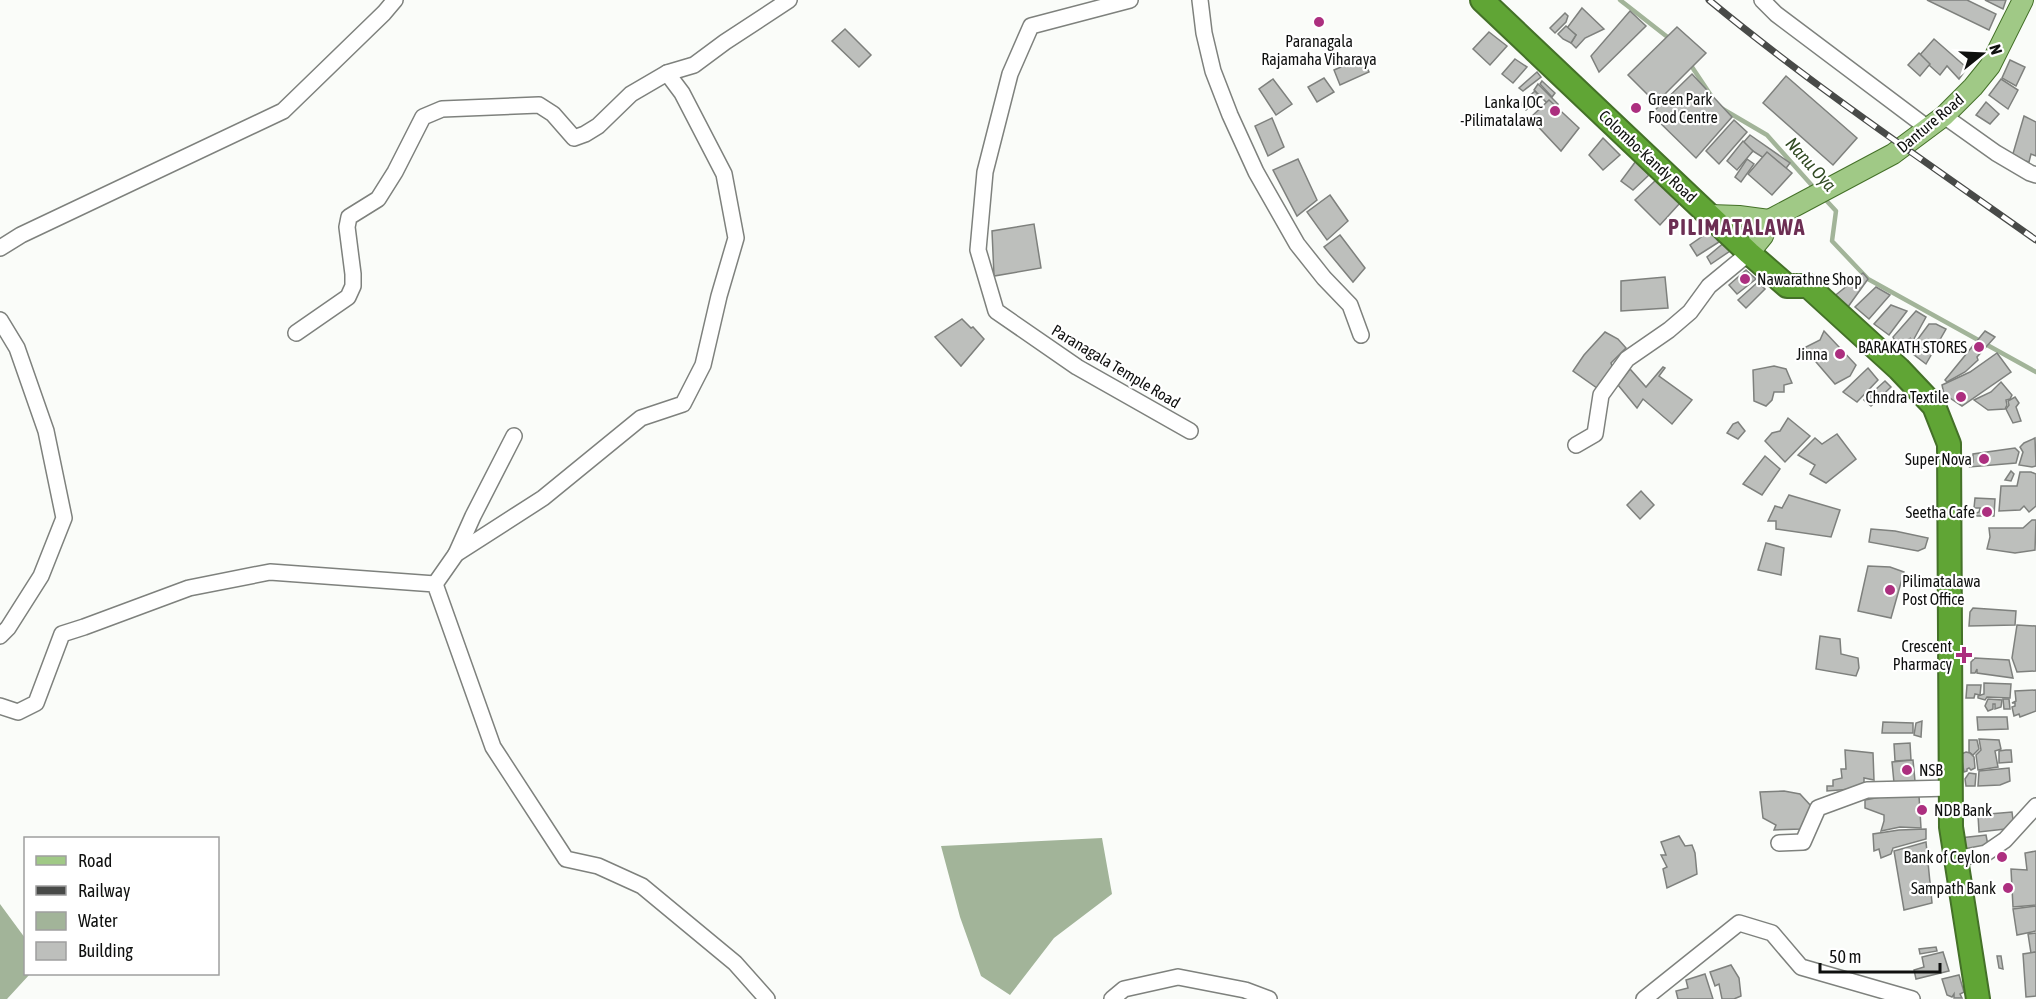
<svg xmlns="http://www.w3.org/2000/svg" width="2036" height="999" font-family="'Asap Condensed',sans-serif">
<rect width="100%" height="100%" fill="#fafcf9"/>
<g fill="#a2b499">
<path d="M1102,838L1112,894L1054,938L1010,995L981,976L960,917L941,846Z"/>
<path d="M0,904L25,938L26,974H30L7,999H0Z"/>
</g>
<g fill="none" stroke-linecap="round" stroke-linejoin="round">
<g stroke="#a2b499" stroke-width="4.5">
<path d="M1620,0L1670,39"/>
<path d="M1690,64L1712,97"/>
<path d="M1721,108L1767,135L1816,190"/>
<path d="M1824,198L1836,211L1832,241L1868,279L2036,372"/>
</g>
</g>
<g fill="#bdbfbc" stroke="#7e807d" stroke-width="1.5">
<path d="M1927,0H1967L1996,14L1989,30Z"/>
<path d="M1985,0H2006L2003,9Z"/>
<path d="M1582,8L1604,29L1585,38L1576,48L1571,43L1576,35L1567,28Z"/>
<path d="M1630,11L1646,26L1599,72L1591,56Z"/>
<path d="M1565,13L1568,16L1566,22L1555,33L1550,28Z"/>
<path d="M1566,26L1576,35L1571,43L1563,39L1558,34Z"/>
<path d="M1677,27L1706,53L1656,103L1628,75Z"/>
<path d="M845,29L871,55L859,67L832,41Z"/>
<path d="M1489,32L1507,46L1490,65L1473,49Z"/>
<path d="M1934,39L1967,68L1959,79L1947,66L1940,75L1919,56Z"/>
<path d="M1919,53L1930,64L1920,76L1908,65Z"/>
<path d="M1362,58L1369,72L1340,85L1334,70Z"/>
<path d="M1515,59L1527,67L1513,83L1502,74Z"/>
<path d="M2010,60L2025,67L2016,86L2002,78Z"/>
<path d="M1537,72L1541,77L1523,91L1519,88Z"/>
<path d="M1692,74L1732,117L1696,158L1651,114Z"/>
<path d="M1786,76L1857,138L1833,165L1763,103Z"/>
<path d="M1324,78L1334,92L1317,102L1308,87Z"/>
<path d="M1273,79L1292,104L1276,115L1259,89Z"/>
<path d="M2001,79L2018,90L2008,109L1989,95Z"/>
<path d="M1542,81L1555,93L1552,97L1540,84Z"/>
<path d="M1538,84L1558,104L1554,110L1534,90Z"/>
<path d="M1535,91L1540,97L1526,110L1520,104Z"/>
<path d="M1549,100L1579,128L1561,151L1530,118Z"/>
<path d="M1986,102L1999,114L1990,124L1976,115Z"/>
<path d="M2024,116L2036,122V156L2031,154L2029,162L2012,157Z"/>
<path d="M1272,118L1284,147L1268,156L1255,126Z"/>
<path d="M1734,120L1747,132L1719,164L1706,151Z"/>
<path d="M1750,135L1790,163L1784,171L1742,144Z"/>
<path d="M1603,138L1620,155L1603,170L1589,155Z"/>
<path d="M1743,141L1753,151L1737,170L1727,161Z"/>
<path d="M1767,152L1792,173L1772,195L1748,174Z"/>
<path d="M1298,159L1317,200L1297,216L1273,170Z"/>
<path d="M1747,159L1754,164L1741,182L1735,177Z"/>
<path d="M1636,161L1649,175L1633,190L1621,181Z"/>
<path d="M1657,179L1680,203L1660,225L1635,200Z"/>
<path d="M1330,195L1348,221L1327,240L1307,212Z"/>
<path d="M1034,224L1041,268L994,276L992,231Z"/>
<path d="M1710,231L1719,242L1697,256L1690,245Z"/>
<path d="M1340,235L1365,268L1353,282L1324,247Z"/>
<path d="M1726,241L1733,249L1711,264L1707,257Z"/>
<path d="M1746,270L1756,279L1737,294L1729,285Z"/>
<path d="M1863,273L1868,279L1845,311L1832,298Z"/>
<path d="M1665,277L1668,308L1621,311V281Z"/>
<path d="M1758,282L1765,289L1746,308L1738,300Z"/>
<path d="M1876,287L1890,295L1869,319L1855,307Z"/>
<path d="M1891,305L1907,311L1889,335L1874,324Z"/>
<path d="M1916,311L1926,317L1910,346L1906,343L1911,338L1897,345L1893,337Z"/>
<path d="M962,319L971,328L973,327L984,339L961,366L935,337Z"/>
<path d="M1929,324H1936L1946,329L1926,364L1909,351Z"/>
<path d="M1824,331L1856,365L1850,376L1835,384L1804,348L1820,340Z"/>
<path d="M1985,331L1995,337L1977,357L1978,360L1965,372L1947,382L1945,380Z"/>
<path d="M1605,332L1618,339L1626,348L1611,363L1613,369L1597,388L1573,371L1584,355Z"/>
<path d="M1997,353L2011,372L1962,406L1944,394L1942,385L1970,372Z"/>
<path d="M1774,366L1786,369L1792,383L1784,385V392H1774L1772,400L1766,406L1754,401L1753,370Z"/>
<path d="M1663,367L1665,368L1659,376L1692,400L1672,424L1643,399L1637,408L1618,385L1630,369L1646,387Z"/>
<path d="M1868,368L1878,380L1857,402L1843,392Z"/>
<path d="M1885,381L1891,387L1871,406L1864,400Z"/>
<path d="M2001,382L2012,395L2010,399L2006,400L2007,405L2005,409L1988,410L1974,400L1991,392Z"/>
<path d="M2015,397L2019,403L2016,407L2021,421L2013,423L2006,409L2009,405L2008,401Z"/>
<path d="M1788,418L1810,436L1785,462L1765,441L1772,433L1780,431Z"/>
<path d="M1738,422L1745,431L1738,439L1727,433L1733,424Z"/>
<path d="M1837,434L1856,459L1826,483L1810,474L1815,465L1798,455L1815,438L1822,444Z"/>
<path d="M2035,438L2036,466L2032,467L2019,465L2023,452L2020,447L2024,443Z"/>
<path d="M2015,448L2019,452L2016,463L1970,467L1973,462V454Z"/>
<path d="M1765,456L1780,469L1762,495L1743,484Z"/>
<path d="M2011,471L2014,474L2011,481L2005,480Z"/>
<path d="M2020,472H2031L2036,474V506L2029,512L2024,506L2020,510L1999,511L2001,486H2017Z"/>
<path d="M1641,491L1654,505L1640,519L1627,505Z"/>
<path d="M1789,495L1840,510L1831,537L1776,529V521H1768L1775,506L1782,508Z"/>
<path d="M1975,498L1995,499L1994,516H1975L1974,514L1979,512L1980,508H1974Z"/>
<path d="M2032,520H2036L2035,550L2015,553L1987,549L1990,537L1989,528H2023Z"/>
<path d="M1871,529L1895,531L1928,538L1925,548L1918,551L1869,542Z"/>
<path d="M1766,543L1784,548L1781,575L1758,570Z"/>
<path d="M1868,566L1890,567L1904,572L1891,618L1858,611Z"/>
<path d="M1973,608L2016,611L2015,625L1969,626L1970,612Z"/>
<path d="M2017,625L2036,626V671L2017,672L2012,658Z"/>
<path d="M1820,636L1840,639L1841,654L1858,658L1859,668L1856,676L1816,669Z"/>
<path d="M1975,658L2009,660L2013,678L1977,673V669L1975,673H1971V662Z"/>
<path d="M1984,683L2011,684L2010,698L1987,697L1985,700L1978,698V696L1984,694Z"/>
<path d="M1967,685H1981L1980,695L1975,694L1974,698H1966Z"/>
<path d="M2036,690V711L2020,717L2019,714L2014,716L2012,707L2015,706V703H2012L2016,701L2015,691Z"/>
<path d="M1988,699L2002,700L2001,707L1995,709V704H1993V709L1988,711L1985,706Z"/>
<path d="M2003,699H2009L2010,709H2004Z"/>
<path d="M1977,717H2007L2008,729L1978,730Z"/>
<path d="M1922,721L1921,737L1914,735L1916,723Z"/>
<path d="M1883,722L1913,723V733H1882Z"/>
<path d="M1979,739L1999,740L2001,749L1995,751L1998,767L1978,770L1976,755L1981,750Z"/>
<path d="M1969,740H1977L1979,749L1973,755L1969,752Z"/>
<path d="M1910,743L1911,760L1895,761L1894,744Z"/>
<path d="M1845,750L1873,753L1874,780L1864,778V788L1827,791V786H1833V780L1842,778L1841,769H1846Z"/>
<path d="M2006,750H2011L2012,762L1999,763V751Z"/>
<path d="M1966,752L1970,753L1974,757L1975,768L1971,770L1969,768L1967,769V771L1964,772L1961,754Z"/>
<path d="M1913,760L1915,781L1894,783L1892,762Z"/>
<path d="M2009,768L2010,781L2000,785L1978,786L1979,771Z"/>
<path d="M1969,773L1976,774L1975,786H1966L1965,779Z"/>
<path d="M1784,791L1800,794L1811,806L1802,829L1774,830L1776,825L1763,818L1760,792Z"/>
<path d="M1896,794L1919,796L1921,828L1900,827L1881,831L1884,821V815L1865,808V800Z"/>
<path d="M2012,812L2014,828L1979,832L1978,815Z"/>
<path d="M1926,829V839L1893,848L1891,854L1881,858L1879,849L1874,851L1873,834L1899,830Z"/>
<path d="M1986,835L1989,851L1963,855L1960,838Z"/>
<path d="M1679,836L1685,846L1692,845L1695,853L1697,874L1667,888L1663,869L1667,867L1661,855H1666L1661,842Z"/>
<path d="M1926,842L1932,903L1904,910L1894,851Z"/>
<path d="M2036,851V905L2013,907L2011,869L2027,870L2025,853Z"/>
<path d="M2036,906V931L2017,935L2013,909Z"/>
<path d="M2036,933V952L2031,953L2028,934Z"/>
<path d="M1936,947L1937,951L1920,954L1919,949Z"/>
<path d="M1943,952L1949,971L1916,979L1914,970L1924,967L1922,957Z"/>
<path d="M2036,952V996L2026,997L2023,954Z"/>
<path d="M1997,956H2001L2003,969L1999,968Z"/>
<path d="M1731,965L1739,978L1741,996L1734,999H1722L1719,984L1715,986L1710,972Z"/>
<path d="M1705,974L1713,999H1678L1676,991L1688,988L1686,980Z"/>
<path d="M1959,975L1964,992L1960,994L1962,998H1954V994L1952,997L1947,995L1942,979Z"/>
</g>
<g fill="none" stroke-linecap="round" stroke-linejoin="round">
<g stroke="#7e817d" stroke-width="18">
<g id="minor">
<path d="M1130,0L1031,26L1010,74L985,172L978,250L996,311L1077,367L1190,431"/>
<path d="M1200,0L1204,33L1213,71L1230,115L1256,172L1297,244L1324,278L1350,305L1361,335"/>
<path d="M1762,0L1776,14L1929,129"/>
<path d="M1944,116L1996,153L2030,173L2036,175"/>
<path d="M0,248L21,235L283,111L384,13L395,0"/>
<path d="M0,320L17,348L46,431L64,518L41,576L8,628L0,636"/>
<path d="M296,333L348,297L353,286V274L347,227L349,217L378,199L395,172L423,117L442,109L539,105L553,114L574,138L585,134L598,126L631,94L667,73L694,65L725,42L789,0"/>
<path d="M1576,445L1595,434L1601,395L1627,359L1669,330L1690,312L1709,286L1749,253"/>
<path d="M456,554L473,516L514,436"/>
<path d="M435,584L456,554L543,498L641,418L683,404L703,365L719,296L736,238L724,174L682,93L667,73"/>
<path d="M0,706L18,712L36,703L62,634L84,627L189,588L270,572L435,584L493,747L566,859L598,866L642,886L735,963L767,999"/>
<path d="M1779,843L1803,842L1818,808L1867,790L1951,788"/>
<path d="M1955,859L1986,853L2005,840L2036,806"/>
<path d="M1112,999L1124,989L1178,977L1245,990L1269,999"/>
<path d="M1644,999L1739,923L1772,933L1801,967L1912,999"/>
</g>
</g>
<g stroke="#447128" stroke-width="22">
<g id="major">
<path d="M1711,215L1739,216L1769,220"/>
<path d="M1769,220L1893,154L1944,116L1973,87L1990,66L2023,0"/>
<path d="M1749,253L1763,236L1769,220"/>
</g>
</g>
<g stroke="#447128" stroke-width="26">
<path id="highway" d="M1482,0L1749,253L1787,286H1808L1899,369L1934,406L1949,444L1951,827L1978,999"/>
</g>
<use href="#minor" stroke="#fff" stroke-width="15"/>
<use href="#major" stroke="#a0c986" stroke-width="20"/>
<use href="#highway" stroke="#60a535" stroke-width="22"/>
<g stroke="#484a48" stroke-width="7">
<path id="rail" d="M1709,0C1813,86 1926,162 2036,240"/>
</g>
<use href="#rail" stroke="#fff" stroke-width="4.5" stroke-dasharray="14" stroke-linecap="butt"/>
</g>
<g fill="#ac2f7f" stroke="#fff" stroke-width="2">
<circle cx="1319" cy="22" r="6"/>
<circle cx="1636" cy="108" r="6"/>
<circle cx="1555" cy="111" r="6"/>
<circle cx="1745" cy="279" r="6"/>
<circle cx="1979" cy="347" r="6"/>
<circle cx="1840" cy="354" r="6"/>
<circle cx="1961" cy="397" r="6"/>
<circle cx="1984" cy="459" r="6"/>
<circle cx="1987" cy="512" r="6"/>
<circle cx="1890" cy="590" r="6"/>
<path d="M1961 646h6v6h6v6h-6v6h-6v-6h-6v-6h6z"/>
<circle cx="1907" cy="770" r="6"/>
<circle cx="1922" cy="810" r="6"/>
<circle cx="2002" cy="857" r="6"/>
<circle cx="2008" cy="888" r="6"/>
</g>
<g text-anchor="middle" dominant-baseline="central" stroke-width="4.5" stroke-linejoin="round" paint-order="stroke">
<g font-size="16" fill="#0f100f" stroke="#fff" text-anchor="end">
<text x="1319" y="41" text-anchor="middle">Paranagala<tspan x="1319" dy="18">Rajamaha Viharaya</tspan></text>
<text x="1648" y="99" text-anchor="start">Green Park<tspan x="1648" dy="18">Food Centre</tspan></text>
<text x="1543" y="102">Lanka IOC<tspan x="1543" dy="18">-Pilimatalawa</tspan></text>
<text x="1757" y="279" text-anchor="start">Nawarathne Shop</text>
<text x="1967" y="347">BARAKATH STORES</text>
<text x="1828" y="354">Jinna</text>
<text x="1949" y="397">Chndra Textile</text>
<text x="1972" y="459">Super Nova</text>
<text x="1975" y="512">Seetha Cafe</text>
<text x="1902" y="581" text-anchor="start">Pilimatalawa<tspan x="1902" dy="18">Post Office</tspan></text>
<text x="1952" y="646">Crescent<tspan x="1952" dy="18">Pharmacy</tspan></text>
<text x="1919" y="770" text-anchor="start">NSB</text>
<text x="1934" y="810" text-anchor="start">NDB Bank</text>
<text x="1990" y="857">Bank of Ceylon</text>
<text x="1996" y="888">Sampath Bank</text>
</g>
<g font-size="16" fill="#0f100f" stroke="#fff">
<text transform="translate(1930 123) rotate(-40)">Danture Road</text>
<text transform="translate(1648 156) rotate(43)">Colombo-Kandy Road</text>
<text transform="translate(1116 366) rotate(31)">Paranagala Temple Road</text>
</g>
<g font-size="18" font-style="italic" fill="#314b23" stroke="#fff">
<text transform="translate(1811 164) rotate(48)">Nanu Oya</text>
</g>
<g font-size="22" font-weight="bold" letter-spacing="1.5" fill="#6c2e53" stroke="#fff">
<text x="1737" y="227">PILIMATALAWA</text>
</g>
</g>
<rect x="24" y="837" width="195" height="138" fill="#ffffff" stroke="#9f9f9f" stroke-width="1.5"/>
<rect x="36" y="856" width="30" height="9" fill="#a0c986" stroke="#9f9f9f" stroke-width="1.5"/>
<text x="78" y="867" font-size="18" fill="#0f100f">Road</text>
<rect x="36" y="886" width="30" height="9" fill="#484a48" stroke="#9f9f9f" stroke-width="1.5"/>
<text x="78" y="897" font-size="18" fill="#0f100f">Railway</text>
<rect x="36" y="912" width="30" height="18" fill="#a2b499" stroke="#9f9f9f" stroke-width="1.5"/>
<text x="78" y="927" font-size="18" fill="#0f100f">Water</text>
<rect x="36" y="942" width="30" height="18" fill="#bdbfbc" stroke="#9f9f9f" stroke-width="1.5"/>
<text x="78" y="957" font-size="18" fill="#0f100f">Building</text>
<g transform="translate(1982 54) rotate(72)" stroke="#ffffff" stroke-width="4.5" paint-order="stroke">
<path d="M0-4.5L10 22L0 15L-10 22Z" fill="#0f100f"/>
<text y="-9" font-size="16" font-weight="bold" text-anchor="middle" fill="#0f100f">N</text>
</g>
<path d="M1820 963v9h120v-9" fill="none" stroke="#0f100f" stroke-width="3"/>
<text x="1829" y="963" font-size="18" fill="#0f100f" stroke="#ffffff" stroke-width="4.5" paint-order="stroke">50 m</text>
</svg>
